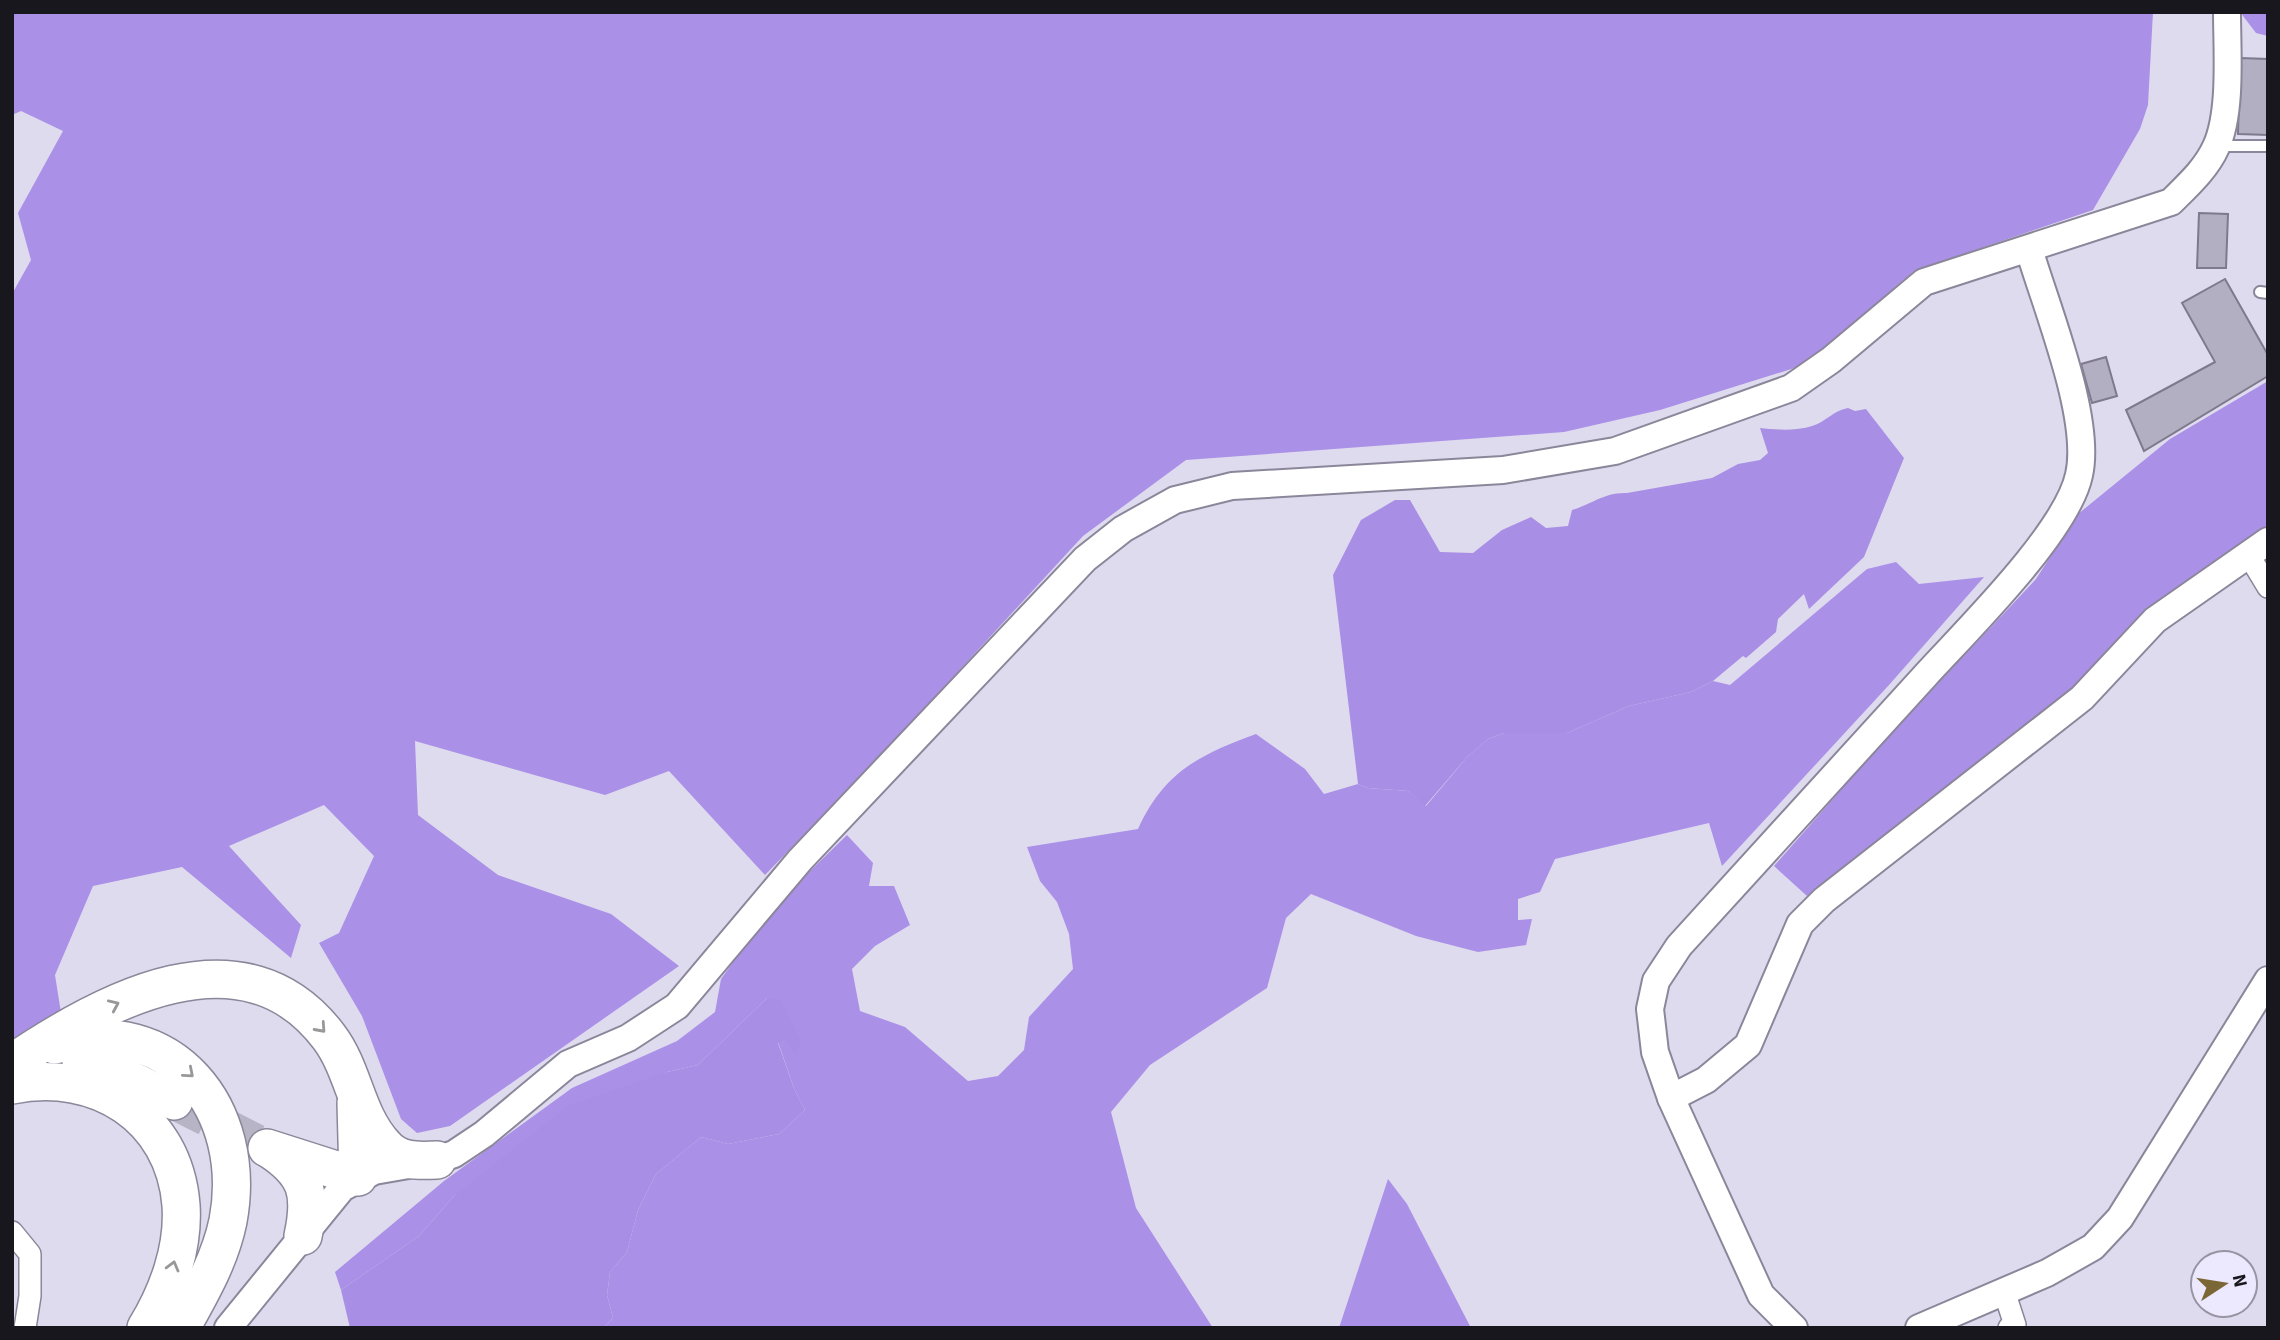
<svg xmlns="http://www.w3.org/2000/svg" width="2280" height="1340" font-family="'Source Sans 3',sans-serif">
<rect width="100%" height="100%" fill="#dfdbef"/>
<g fill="#aa90e7">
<path d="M12,12H2153L2148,105L2140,129L2093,210L1914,271L1804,365L1660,410L1564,432L1186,460L1083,536L884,752L765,875L669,771L605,795L415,741L418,815L498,875L611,914L679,966L450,1126L417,1133L401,1119L362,1016L319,943L339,933L374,856L324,805L229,846L301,925L291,958L182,867L93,886L55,975L62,1019L12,1052V294L31,260L18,213L63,131L21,111L12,115Z"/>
<path d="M2240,12H2268V36L2256,33Z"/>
<path d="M2268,381V528L2141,617L2078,685L1807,896L1774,866L1884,741L2036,579L2078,514L2170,439Z"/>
<path d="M1896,562L1919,584L1984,577L1889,685L1722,866L1709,823L1555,859L1540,892L1518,899V920L1532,919L1526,945L1478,952L1416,936L1311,894L1286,918L1267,988L1150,1065L1111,1112L1136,1208L1213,1328H603L613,1318L607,1295L610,1272L627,1252L638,1210L656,1174L701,1137L728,1144L779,1134L805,1110L795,1091L778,1042L785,1041L767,998L698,1065L667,1072L454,1196L419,1236L341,1290L335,1272L444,1181L572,1088L677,1041L715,1012L721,979L771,909L847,835L873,863L869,886H894L910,925L875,946L852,969L860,1011L905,1027L968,1081L998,1076L1024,1050L1029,1017L1073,969L1069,934L1057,902L1040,881L1027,847L1138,829C1164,772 1199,755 1256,734L1305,769L1324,794L1358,784L1368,788L1408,791L1426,806L1468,756L1488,739L1504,733H1567L1629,706L1691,692L1713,681L1730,685L1867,569Z"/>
<path d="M1388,1179L1407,1204L1471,1328H1339Z"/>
</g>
<g fill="#a88ee5">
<path d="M1848,408L1855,411L1866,409L1904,458L1864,557L1809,609L1804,594L1778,619L1776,632L1746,658L1743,656L1713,681L1691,692L1629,706L1567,733H1504L1488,739L1468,756L1425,806L1408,791L1368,788L1358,784L1333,575L1361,520L1395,500H1410L1440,552L1473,553L1502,530L1531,517L1546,528L1568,526L1572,510C1592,504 1605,492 1627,493L1712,478L1738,464L1760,460L1768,453L1760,428C1776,430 1797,431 1812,426C1826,422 1832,411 1848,408Z"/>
<path d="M767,998L781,1000L801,1043L795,1053L785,1041L778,1043L795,1091L805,1110L779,1134L728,1144L701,1137L656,1174L638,1210L627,1252L610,1272L607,1295L613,1318L603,1328H350L341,1290L419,1236L454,1196L568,1106L667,1072L698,1065Z"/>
</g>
<g fill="#b3afc2" stroke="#7e798c" stroke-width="2">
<path d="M2240,58L2268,59V135L2238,134Z"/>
<path d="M2199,213L2228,214L2226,268H2197Z"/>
<path d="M2225,279L2268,355V376L2144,451L2126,410L2215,362L2182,303Z"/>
<path d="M2106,357L2117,396L2092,403L2081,364Z"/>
</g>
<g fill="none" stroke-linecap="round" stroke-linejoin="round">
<path stroke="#b7b4c5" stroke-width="37" stroke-dasharray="37 18" stroke-linecap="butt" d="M174,1101L267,1148"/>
<g stroke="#8b8699" stroke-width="14">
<g id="service">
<path d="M2217,146H2268"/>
<path d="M2260,292L2268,293"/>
</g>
</g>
<g stroke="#8b8699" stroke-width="24">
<g id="minor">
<path d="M2248,554L2268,587"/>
<path d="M12,1232L30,1254V1296L25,1328"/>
<path d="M2004,1291L2015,1325L2009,1328"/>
</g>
</g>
<g stroke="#8b8699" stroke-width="30">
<g id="tertiary">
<path d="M1671,1098L1706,1080L1748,1045L1800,924L1824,900L2082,698L2155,620L2268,541"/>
<path d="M228,1328L342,1188L374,1171L437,1160L454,1154L484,1134L568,1064L628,1038L677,1006L800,860L1085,559L1123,529L1175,500L1232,486L1503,470L1615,451L1791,388L1831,360L1924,282L2171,202C2188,185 2206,169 2216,147C2232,112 2227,51 2227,12"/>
<path d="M1794,1328L1761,1295L1671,1098L1655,1052L1650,1009L1656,981L1679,946C1761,856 1843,766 1925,676C1966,631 2067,532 2079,475C2092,418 2046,307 2029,249"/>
<path d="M1919,1328L2047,1273L2093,1247L2120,1218L2268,980"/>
</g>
</g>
<g stroke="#8b8699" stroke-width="40">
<g id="motorway">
<path d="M55,1045C172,1012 249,1109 228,1221C220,1260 200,1294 181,1328"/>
<path d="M12,1063C103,1001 244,924 329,1037C354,1070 356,1115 384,1145C398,1162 417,1161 437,1160"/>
<path d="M81,1065L111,1070L174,1101"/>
<path d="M12,1085C96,1068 174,1116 181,1205C184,1248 168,1292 146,1328"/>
<path d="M267,1148L358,1177L356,1103"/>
<path d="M271,1150C307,1174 312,1194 303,1236"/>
</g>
</g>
<use href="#service" stroke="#fff" stroke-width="10"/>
<use href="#minor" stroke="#fff" stroke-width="21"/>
<use href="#tertiary" stroke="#fff" stroke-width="26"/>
<use href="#motorway" stroke="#fff" stroke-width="37"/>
</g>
<defs><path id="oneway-chevron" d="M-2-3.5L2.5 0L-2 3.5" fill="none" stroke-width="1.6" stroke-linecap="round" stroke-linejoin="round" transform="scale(1.75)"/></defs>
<g stroke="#98979a">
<use href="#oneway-chevron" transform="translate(114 1005) rotate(-24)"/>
<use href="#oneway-chevron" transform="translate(321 1028) rotate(48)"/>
<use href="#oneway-chevron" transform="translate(189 1073) rotate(41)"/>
<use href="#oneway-chevron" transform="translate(173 1266) rotate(-75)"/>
</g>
<rect width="2280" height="1340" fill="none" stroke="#19171e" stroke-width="28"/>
<g transform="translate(2224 1284) rotate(78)"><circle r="33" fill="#ece8fd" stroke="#9894a4" stroke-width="2"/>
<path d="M0-5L12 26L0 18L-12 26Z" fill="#7b6636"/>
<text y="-10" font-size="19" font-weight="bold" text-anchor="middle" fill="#19171e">N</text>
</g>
</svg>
